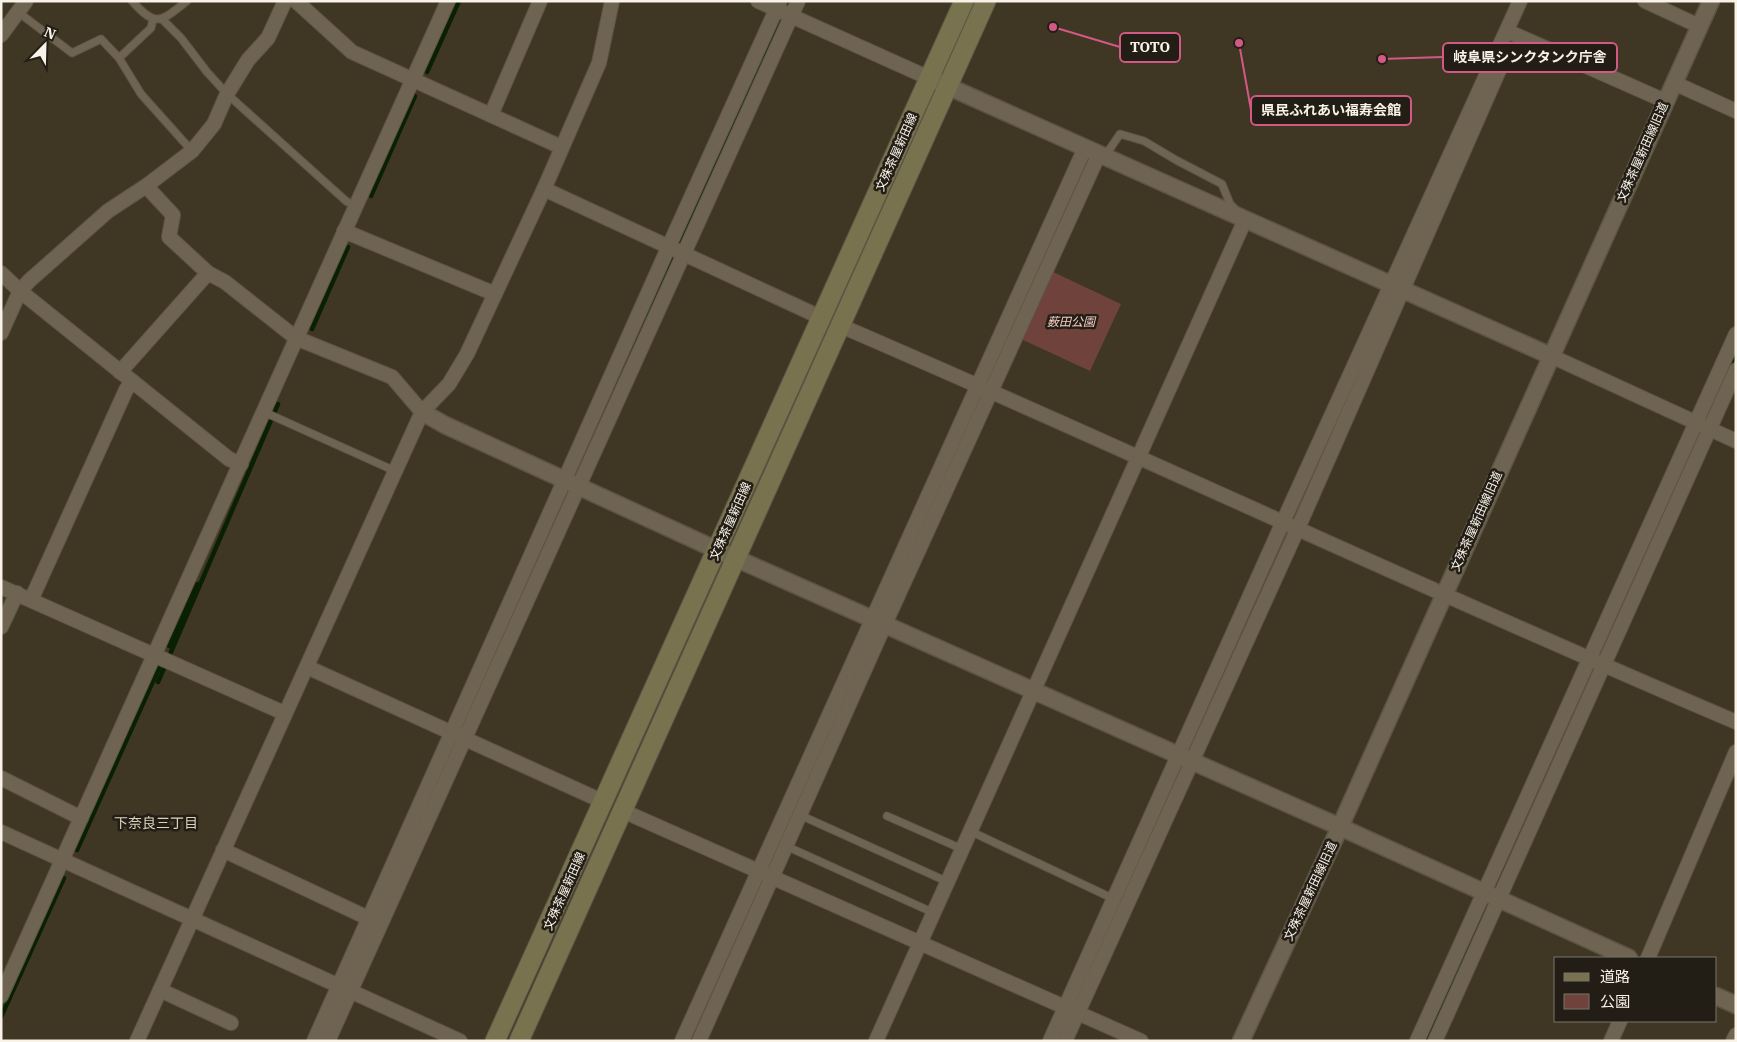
<svg xmlns="http://www.w3.org/2000/svg" width="1737" height="1042" font-family="'IBM Plex Serif','Noto Sans JP',serif">
<rect width="100%" height="100%" fill="#3f3624"/>
<path fill="#6f433b" d="M1051,271L1121,304L1090,371L1021,339Z"/>
<g fill="none" stroke-linecap="round" stroke-linejoin="round">
<g stroke="#092100" stroke-width="4.5">
<path d="M787,4L788,1"/>
<path d="M427,72L459,1"/>
<path d="M371,196L415,96"/>
<path d="M680,244L781,19"/>
<path d="M312,329L348,247"/>
<path d="M990,376L1044,255"/>
<path d="M1706,417L1736,352"/>
<path d="M949,466L980,399"/>
<path d="M579,469L675,255"/>
<path d="M169,646L197,584"/>
<path d="M158,682L278,404"/>
<path d="M461,729L566,496"/>
<path d="M445,765L456,741"/>
<path d="M77,850L159,668"/>
<path d="M771,862L794,810"/>
<path d="M1497,883L1572,714"/>
<path d="M1092,966L1133,873"/>
<path d="M1,1017L64,878"/>
<path d="M690,1041L761,883"/>
<path d="M1426,1041L1485,909"/>
</g>
<g stroke="#5c5445" stroke-width="9">
<g id="service">
<path d="M132,1C157,29 161,21 187,1"/>
<path d="M18,12L72,53L101,39L119,58"/>
<path d="M153,19L151,28L119,58L141,94L192,151"/>
<path d="M163,20L181,38L207,72L227,94L346,201L355,206"/>
<path d="M1105,156L1120,134L1144,141L1176,160L1222,184L1230,204L1236,210"/>
<path d="M264,412L395,471"/>
<path d="M800,815L948,882"/>
<path d="M887,816L962,849"/>
<path d="M970,831L1114,899"/>
<path d="M786,846L934,913"/>
</g>
</g>
<g stroke="#5c5445" stroke-width="16">
<g id="minor">
<path d="M296,1L352,52L561,147"/>
<path d="M758,1L929,78"/>
<path d="M1645,1L1699,26"/>
<path d="M1507,31L1665,101"/>
<path d="M1,35L26,1"/>
<path d="M1674,83L1736,111"/>
<path d="M491,115L540,1"/>
<path d="M146,186L173,215L169,237L208,273"/>
<path d="M544,189L820,317"/>
<path d="M344,231L495,294"/>
<path d="M1,273L20,291L229,459L241,464"/>
<path d="M841,326C1141,455 1436,595 1736,722"/>
<path d="M1,333L20,291L29,281L108,211L146,186L192,151L214,124L227,94L248,60L268,38L285,1"/>
<path d="M1551,356L1736,441"/>
<path d="M120,372L208,273L225,282L296,338L392,377L422,412"/>
<path d="M1,587L284,713"/>
<path d="M31,600L126,390L132,381"/>
<path d="M1,627L17,593"/>
<path d="M307,667L604,802"/>
<path d="M1,778L81,818"/>
<path d="M623,811L1141,1041"/>
<path d="M1,832L460,1041"/>
<path d="M223,850L368,918"/>
<path d="M1648,958L1736,752"/>
<path d="M160,990L231,1023"/>
<path d="M1,996L448,1"/>
<path d="M137,1041L422,412L449,384L467,354L544,189L599,63L612,1"/>
<path d="M314,1041L669,246L780,1"/>
<path d="M328,1041L798,1"/>
<path d="M682,1041L1085,148"/>
<path d="M699,1041L885,624L1099,154"/>
<path d="M876,1041L1245,220"/>
<path d="M1050,1041L1283,522L1520,1"/>
<path d="M1065,1041L1298,528L1500,68"/>
<path d="M1417,1041L1736,334"/>
<path d="M1435,1041L1736,370"/>
<path d="M1611,1041L1620,1021"/>
<path d="M1733,1041L1736,1035"/>
</g>
</g>
<g stroke="#5c5445" stroke-width="19">
<g id="tertiary">
<path d="M929,78L1551,356"/>
<path d="M422,412L445,425L717,550L1340,827L1629,958"/>
<path d="M1716,996L1736,1005"/>
<path d="M1241,1041L1340,827L1711,1"/>
</g>
</g>
<g stroke="#5c5445" stroke-width="21">
<g id="secondary">
<path d="M495,1041L964,1"/>
<path d="M519,1041L986,1"/>
</g>
</g>
<use href="#service" stroke="#6e6451" stroke-width="7"/>
<use href="#minor" stroke="#6e6451" stroke-width="14"/>
<use href="#tertiary" stroke="#6e6451" stroke-width="16"/>
<use href="#secondary" stroke="#78724f" stroke-width="19"/>
</g>
<g text-anchor="middle" dominant-baseline="central" stroke-width="5" stroke-linejoin="round" paint-order="stroke">
<g font-size="12" fill="#f8f2e7" stroke="#221e16">
<text transform="translate(896 152) rotate(-66)">文殊茶屋新田線</text>
<text transform="translate(1642 152) rotate(-66)">文殊茶屋新田線旧道</text>
<text transform="translate(730 521) rotate(-66)">文殊茶屋新田線</text>
<text transform="translate(1476 521) rotate(-66)">文殊茶屋新田線旧道</text>
<text transform="translate(564 891) rotate(-66)">文殊茶屋新田線</text>
<text transform="translate(1310 891) rotate(-65)">文殊茶屋新田線旧道</text>
</g>
<g font-size="12" font-style="italic" fill="#f5cdc4" stroke="#221e16">
<text x="1071" y="321">薮田公園</text>
</g>
<g font-size="14" fill="#dcd1bb" stroke="#221e16">
<text x="156" y="823">下奈良三丁目</text>
</g>
</g>
<path fill="none" stroke="#d25985" stroke-width="2" d="M1053 27L1120 47M1382 59L1443 57M1239 43L1251 110"/>
<g fill="#d25985" stroke="#221e16" stroke-width="2">
<circle cx="1053" cy="27" r="5"/>
<circle cx="1382" cy="59" r="5"/>
<circle cx="1239" cy="43" r="5"/>
</g>
<g fill="#221e16" stroke="#d25985" stroke-width="2">
<rect x="1120" y="33" width="60" height="29" rx="5"/>
<rect x="1443" y="43" width="174" height="29" rx="5"/>
<rect x="1251" y="96" width="160" height="29" rx="5"/>
</g>
<g font-size="14" text-anchor="middle" font-weight="bold" fill="#f8f2e7">
<text x="1150" y="52">TOTO</text>
<text x="1530" y="62">岐阜県シンクタンク庁舎</text>
<text x="1331" y="115">県民ふれあい福寿会館</text>
</g>
<rect width="1737" height="1042" fill="none" stroke="#f8f2e7" stroke-width="5"/>
<rect x="1554" y="957" width="162" height="65" fill="#221e16" stroke="#78736a"/>
<rect x="1564" y="973" width="25" height="8" fill="#78724f" stroke="#78736a"/>
<text x="1600" y="982" font-size="15" fill="#f8f2e7">道路</text>
<rect x="1564" y="994" width="25" height="15" fill="#6f433b" stroke="#78736a"/>
<text x="1600" y="1007" font-size="15" fill="#f8f2e7">公園</text>
<g transform="translate(45 45) rotate(23)" stroke="#221e16" stroke-width="4" paint-order="stroke">
<path d="M0-4L9 19L0 12L-9 19Z" fill="#f8f2e7"/>
<text y="-8" font-size="14" font-weight="bold" text-anchor="middle" fill="#f8f2e7">N</text>
</g>
</svg>
